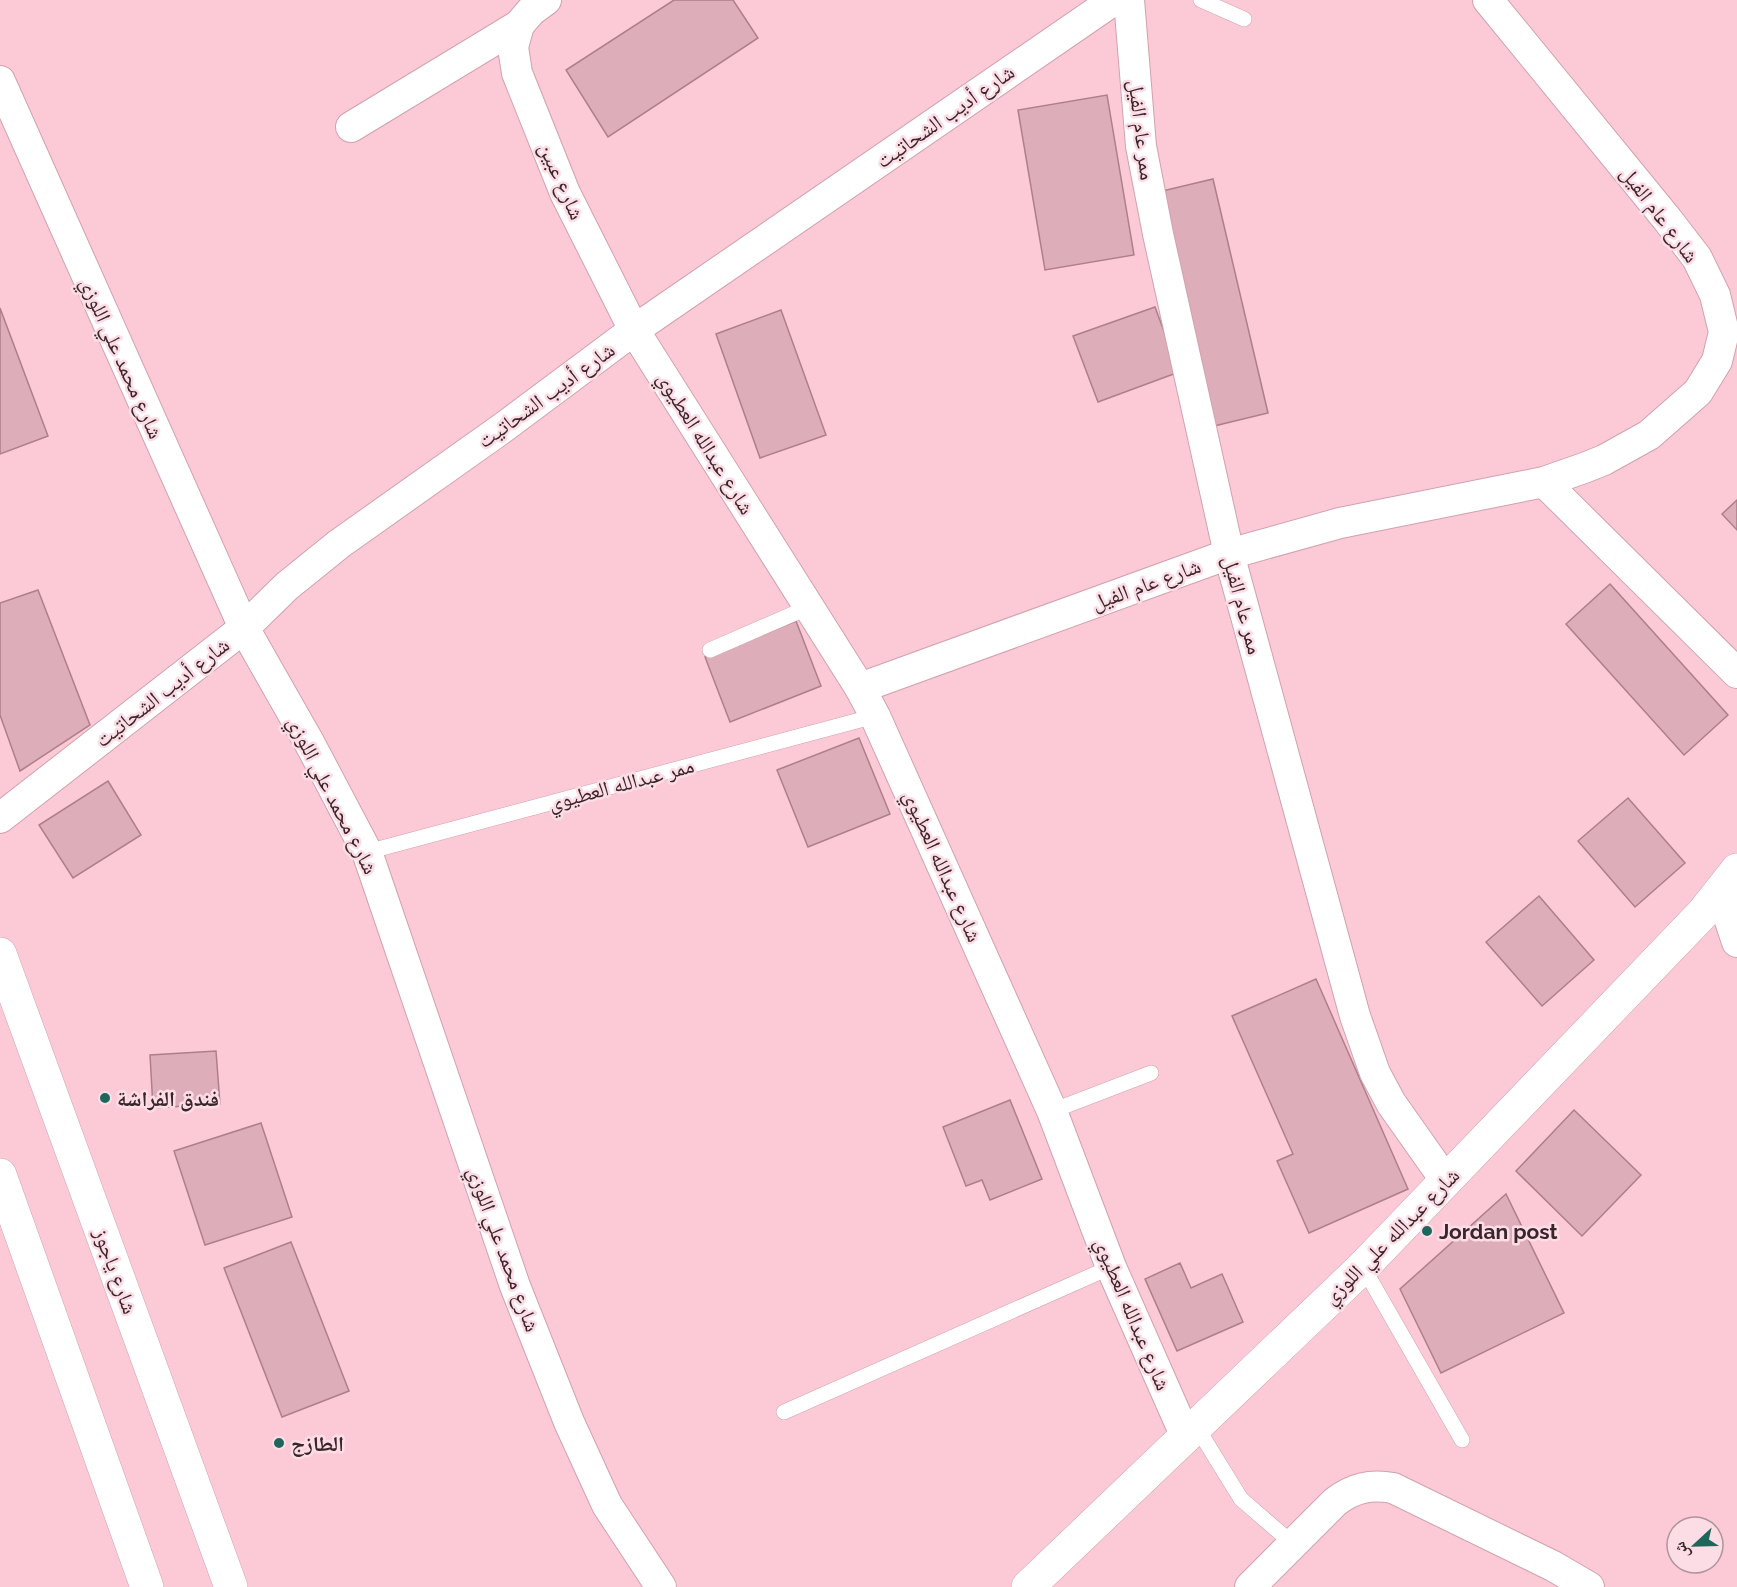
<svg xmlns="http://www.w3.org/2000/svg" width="1737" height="1587" font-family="Raleway,'Noto Naskh Arabic',sans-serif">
<rect width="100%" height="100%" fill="#fccad7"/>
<g fill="#deadba" stroke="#ad7f8b" stroke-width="1.5">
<path d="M674,0H733L758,38L608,137L566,70Z"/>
<path d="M1107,95L1134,255L1045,270L1018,110Z"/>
<path d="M1213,179L1268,413L1214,426L1158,192Z"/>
<path d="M1155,307L1179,372L1098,402L1073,336Z"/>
<path d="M0,308L48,436L0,454Z"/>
<path d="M781,310L826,435L760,458L716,334Z"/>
<path d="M1737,500V530L1722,514Z"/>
<path d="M1610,584L1728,715L1684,755L1566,624Z"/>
<path d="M38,590L90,725L20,771L0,715V603Z"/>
<path d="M796,621L821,686L730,722L705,657Z"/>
<path d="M859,738L890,814L808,847L777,770Z"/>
<path d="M108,781L141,835L73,878L39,825Z"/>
<path d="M1628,798L1685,863L1635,907L1578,841Z"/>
<path d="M1539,896L1594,960L1542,1006L1486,942Z"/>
<path d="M1316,979L1408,1189L1309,1233L1277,1161L1293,1154L1232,1016Z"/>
<path d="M216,1051L220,1104L153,1108L150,1055Z"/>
<path d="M1010,1100L1042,1179L990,1200L982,1180L966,1186L943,1127Z"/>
<path d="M1574,1110L1641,1175L1582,1236L1516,1171Z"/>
<path d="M261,1123L292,1217L205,1245L174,1151Z"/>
<path d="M1506,1194L1564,1313L1441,1373L1400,1289Z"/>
<path d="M291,1242L349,1391L282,1417L224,1268Z"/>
<path d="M1180,1263L1191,1288L1222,1274L1243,1322L1177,1351L1145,1279Z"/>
</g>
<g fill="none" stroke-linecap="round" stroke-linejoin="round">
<g stroke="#d1a1ae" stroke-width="16">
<g id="service">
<path d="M1201,0L1244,19"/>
<path d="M710,650L809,607"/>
<path d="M367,852L875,716"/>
<path d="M1052,1111L1151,1073"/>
<path d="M1363,1267L1462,1440"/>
<path d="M784,1412L1111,1267"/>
<path d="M1196,1426L1241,1499L1293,1544"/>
</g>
</g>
<g stroke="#d1a1ae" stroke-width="32">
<g id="minor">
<path d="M1129,0L1141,146L1158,234L1229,554L1355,1016L1375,1073L1391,1103L1446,1181"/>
<path d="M519,25L513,47L517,73L565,193L634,330L860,688L875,716L1052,1111L1111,1267L1186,1437"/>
<path d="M0,81L244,628L310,744L367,852L515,1286L569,1422L607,1505L661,1587"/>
<path d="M351,127L519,25L531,11L546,0"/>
<path d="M1544,482L1737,673"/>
<path d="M860,688L1229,554L1340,523L1544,482L1584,468L1604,460L1649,435L1698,392L1717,361L1724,332L1715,295L1697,258L1667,219L1488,0"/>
<path d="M0,818L244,628L287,586L339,544L504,427L634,330L1114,0"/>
<path d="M1720,891L1737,942"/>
<path d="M1250,1587L1335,1502C1353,1488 1370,1484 1393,1488L1553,1566L1589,1587"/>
</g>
</g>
<g stroke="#d1a1ae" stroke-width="34">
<path id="tertiary" d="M1028,1587L1363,1267L1703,913L1737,870"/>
</g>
<g stroke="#d1a1ae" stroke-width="34">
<g id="primary">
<path d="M0,954L231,1587"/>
<path d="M0,1175L147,1587"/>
</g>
</g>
<use href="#service" stroke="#fff" stroke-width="15"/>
<use href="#minor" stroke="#fff" stroke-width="30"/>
<use href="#tertiary" stroke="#fff" stroke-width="33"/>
<use href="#primary" stroke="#fff" stroke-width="33"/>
</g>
<g fill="#1e665c" stroke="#fcdde5" stroke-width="2">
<circle cx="105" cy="1098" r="6"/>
<circle cx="1427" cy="1231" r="6"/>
<circle cx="279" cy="1443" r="6"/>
</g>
<g text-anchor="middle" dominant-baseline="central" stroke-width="5" stroke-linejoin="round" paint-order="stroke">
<g font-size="21" fill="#39262b" stroke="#fcdde5">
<text transform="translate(945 116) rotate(-35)">شارع أديب الشحاتيت</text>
<text transform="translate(1142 130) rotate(83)">ممر عام الفيل</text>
<text transform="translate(562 181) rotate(66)">شارع عبين</text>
<text transform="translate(1660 214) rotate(53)">شارع عام الفيل</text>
<text transform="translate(122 358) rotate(66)">شارع محمد علي اللوزي</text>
<text transform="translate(546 395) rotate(-36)">شارع أديب الشحاتيت</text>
<text transform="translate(706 443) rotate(58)">شارع عبدالله العطيوي</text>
<text transform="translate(1146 584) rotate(-20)">شارع عام الفيل</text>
<text transform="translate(1243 605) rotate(75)">ممر عام الفيل</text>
<text transform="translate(162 692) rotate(-38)">شارع أديب الشحاتيت</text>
<text transform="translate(621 784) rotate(-15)">ممر عبدالله العطيوي</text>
<text transform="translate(333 795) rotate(63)">شارع محمد علي اللوزي</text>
<text transform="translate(943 866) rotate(66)">شارع عبدالله العطيوي</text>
<text transform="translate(1391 1236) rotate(-45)">شارع عبدالله علي اللوزي</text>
<text transform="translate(504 1249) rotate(70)">شارع محمد علي اللوزي</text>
<text transform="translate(116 1271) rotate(70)">شارع ياجوز</text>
<text transform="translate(1133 1314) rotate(67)">شارع عبدالله العطيوي</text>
</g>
<g font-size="21" font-weight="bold" fill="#39262b" stroke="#fcdde5" text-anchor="start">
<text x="117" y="1098">فندق الفراشة</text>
<text x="1439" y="1231">Jordan post</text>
<text x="291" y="1443">الطازج</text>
</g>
</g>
<g transform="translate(1695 1545) rotate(248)"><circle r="28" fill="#fcdde5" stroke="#ae949b" stroke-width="1.5"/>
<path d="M0-4.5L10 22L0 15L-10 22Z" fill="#1e665c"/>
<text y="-9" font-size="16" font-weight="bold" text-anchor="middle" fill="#39262b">ش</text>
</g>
</svg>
